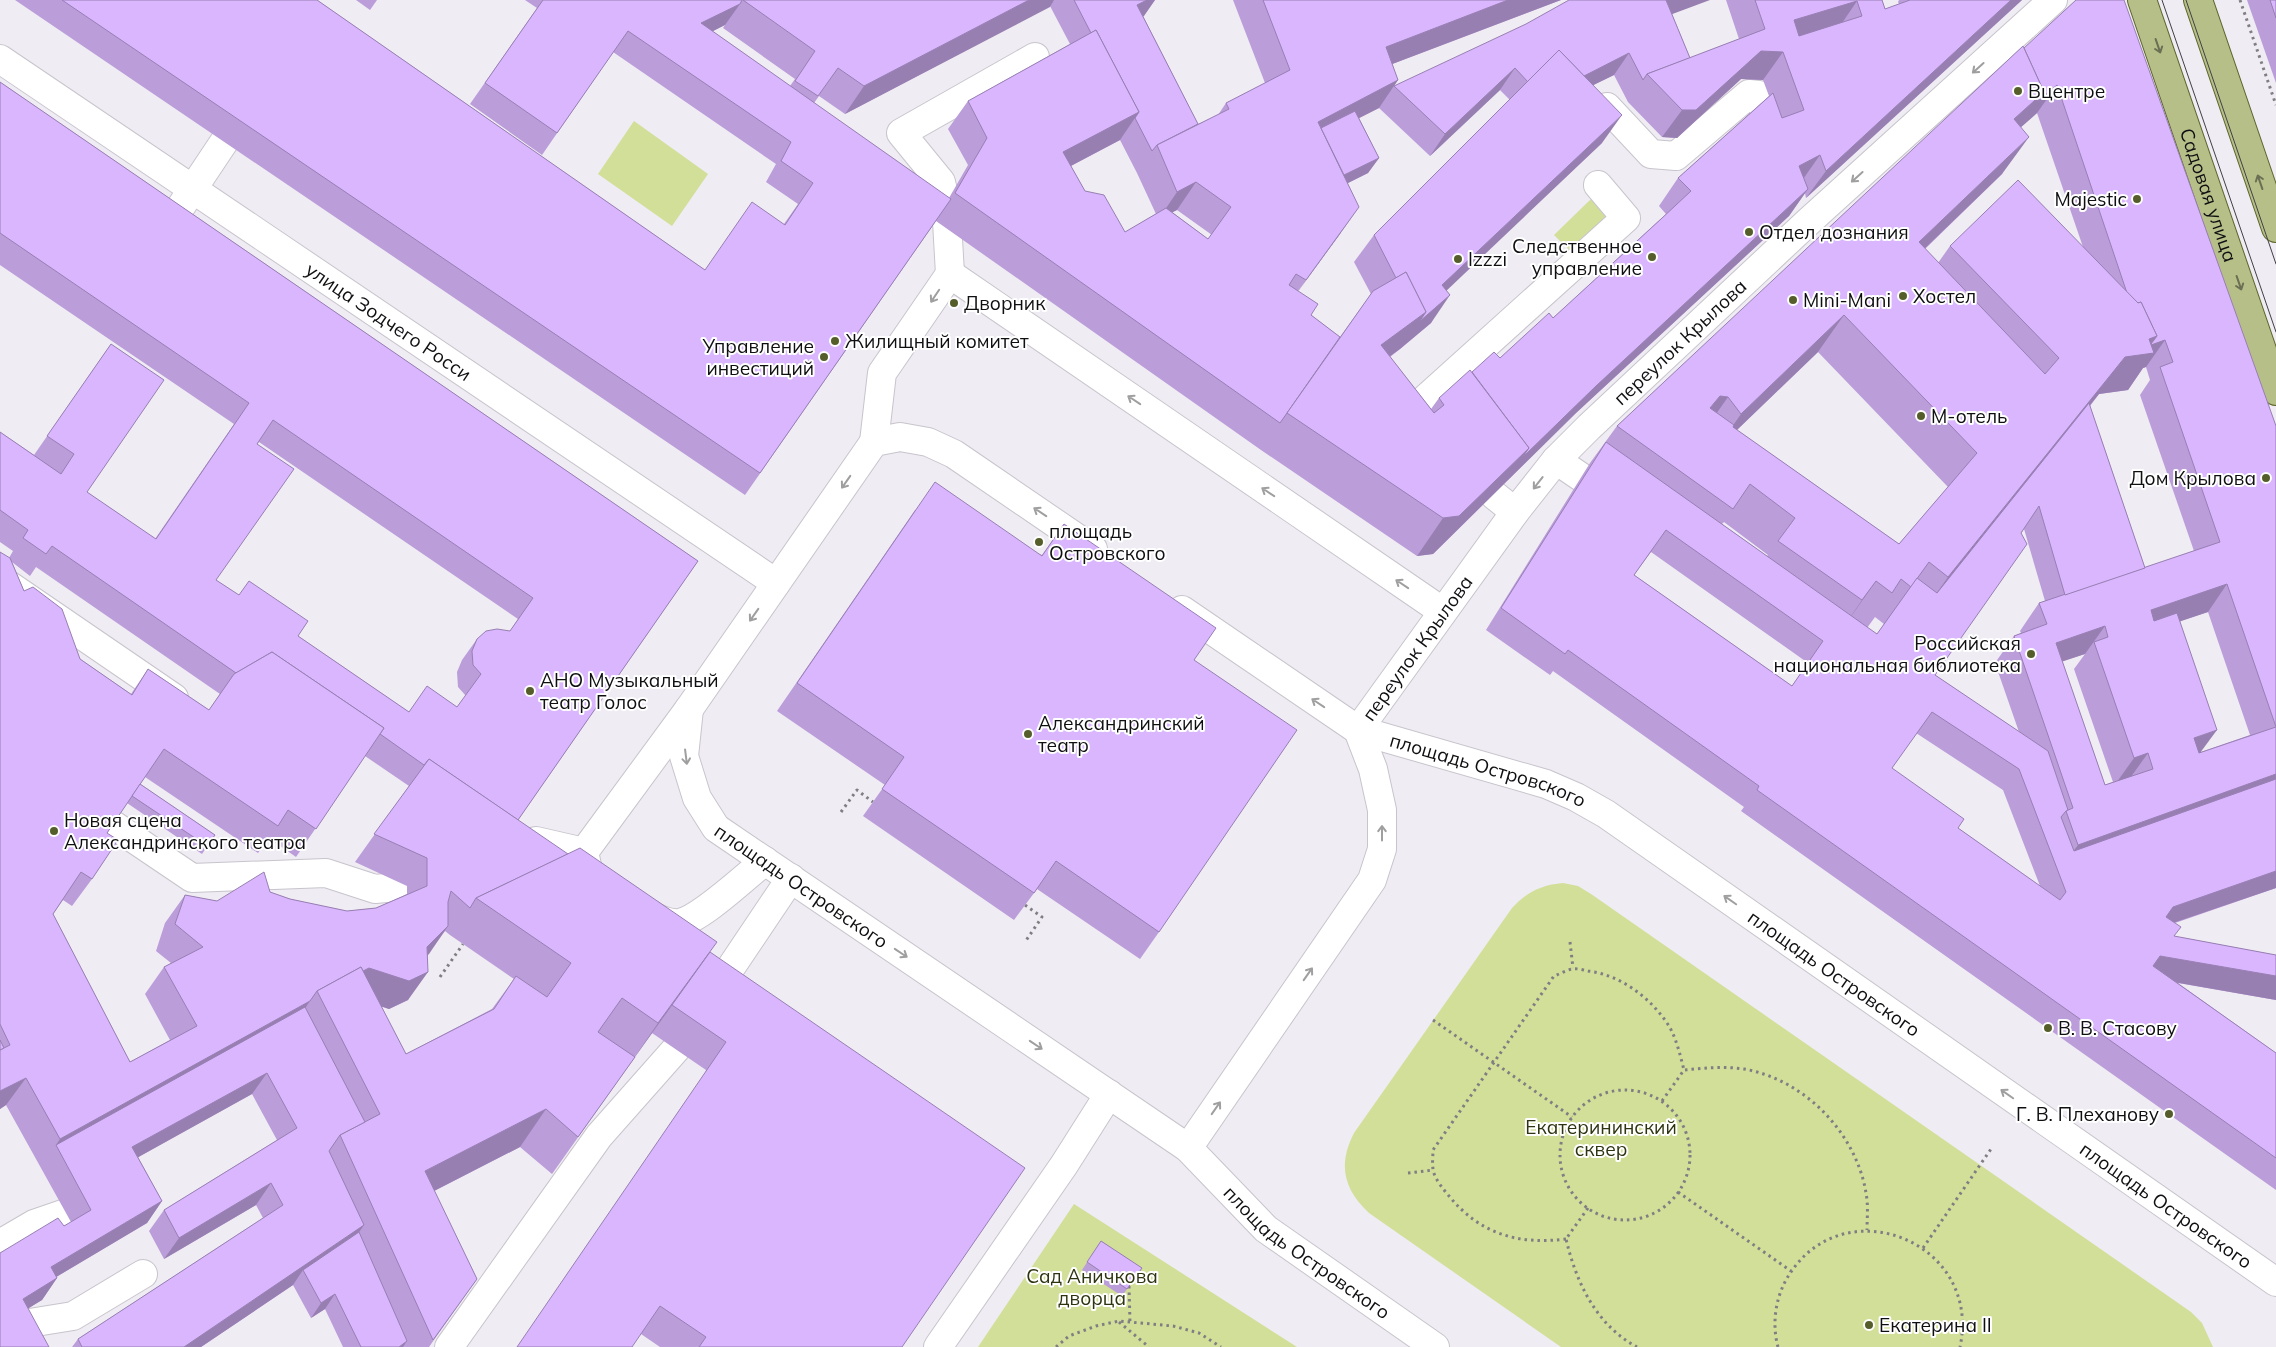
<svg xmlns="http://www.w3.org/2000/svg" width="2276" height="1347" font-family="Mulish,sans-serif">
<rect width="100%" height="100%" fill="#efecf3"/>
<g fill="#d2df98">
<path d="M634,121L708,174L672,226L598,174Z"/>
<path d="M1591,199L1611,219L1574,255L1554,235Z"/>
<path d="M1563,883L1578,886L1591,894L2191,1312L2202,1323L2213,1347H1561L1369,1213C1343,1189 1338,1164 1354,1133L1512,908C1527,892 1541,885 1563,883Z"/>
<path d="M1074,1204L1297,1347H978Z"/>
</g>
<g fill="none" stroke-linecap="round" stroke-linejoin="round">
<g stroke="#c8c4cc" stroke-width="30">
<g id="minor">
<path id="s1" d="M0,59L776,583"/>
<path d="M1607,107L1651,154L1676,156L1749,94L1759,95L1773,138"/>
<path d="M182,205L224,142"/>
<path d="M950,274L946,204L941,182L901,133L1035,57"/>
<path d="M1433,416L1422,402L1626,218L1598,185"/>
<path d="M874,442L882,373L950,274L1442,611"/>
<path d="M1556,460L1581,477"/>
<path d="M1494,495L1515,512"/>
<path d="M0,579L174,698"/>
<path id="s2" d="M1182,610L1358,730L1546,784L1576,797L1606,814L2276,1282"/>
<path id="s3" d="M689,709L684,756L697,798L716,828L1188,1148L1266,1229L1435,1347"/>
<path id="s4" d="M1358,730L1515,512L1556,460L1589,427L1808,222L2053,0"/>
<path d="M112,824L192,878L326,873L375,889L407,886"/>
<path d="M518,847L536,841L584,852"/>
<path d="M600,881L589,874L584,852L689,709L874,442L900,437L928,442L954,454L1093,549"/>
<path d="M650,914C659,920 668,924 679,923C700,920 747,875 765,861"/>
<path d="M713,994L791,878"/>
<path d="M1188,1148L1372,880L1382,849V810L1373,769L1358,730"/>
<path d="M0,1244L34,1224L66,1213"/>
<path d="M11,1326L73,1316L143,1274"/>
<path d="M449,1347L599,1136L676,1049"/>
<path d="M938,1347L1064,1165L1109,1094"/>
</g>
</g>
<g stroke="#5d652c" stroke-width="30">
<g id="major">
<path id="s5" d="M2142,0L2276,391"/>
<path d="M2198,0L2276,228"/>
</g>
</g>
<g stroke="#807e83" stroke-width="3" stroke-dasharray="2.5 4" stroke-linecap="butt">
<path d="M2240,0L2276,105"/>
<path d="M841,812L857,790L873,802"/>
<path d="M1025,905L1042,917L1025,942"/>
<path d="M1570,942L1573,968"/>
<path d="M440,977L463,944"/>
<path d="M1433,1020L1572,1117"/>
<circle cx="1625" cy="1155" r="65"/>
<path d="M1662,1101L1684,1070C1704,1068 1724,1066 1744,1069C1807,1080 1860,1137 1867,1200C1868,1210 1867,1220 1867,1230"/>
<path d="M1408,1173L1433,1170"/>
<path d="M1678,1192L1791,1271"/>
<path d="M1588,1208L1566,1239C1576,1282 1596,1325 1637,1347"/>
<path d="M1566,1239C1518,1245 1480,1234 1449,1196C1443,1189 1434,1178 1433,1169C1432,1163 1433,1156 1433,1150L1554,976C1560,974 1566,970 1572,969C1577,968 1583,970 1588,971C1621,975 1651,998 1669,1026C1677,1040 1680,1055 1684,1070"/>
<path d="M1923,1248L1991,1149"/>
<path d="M1129,1286L1130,1323"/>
<path d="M1119,1322L1149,1347"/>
<path d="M1056,1347L1069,1336L1096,1326L1119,1321L1173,1326L1199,1333L1221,1347"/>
<path d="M1778,1347C1772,1325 1775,1300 1786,1280C1839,1185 1983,1240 1960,1347"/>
</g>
<use href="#minor" stroke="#fff" stroke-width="28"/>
<use href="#major" stroke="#b7bf89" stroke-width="28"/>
<g stroke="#414044" stroke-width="1">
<path d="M2162,0L2276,332"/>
<path d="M2186,0L2276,264"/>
</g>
</g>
<g fill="#bb9dda" fill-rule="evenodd">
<path d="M15,0H317L705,270L784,224L798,204L766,182L776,164L613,52L542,155L470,104L537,8L525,0H1155L1143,16L1198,124L1218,115L1226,103L1265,83L1233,0H1561L1392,64L1398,80L1379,108L1359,118L1379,158L1368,173L1348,183L1340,234L1298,291L1311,315L1340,337L1371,294L1354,262L1374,235L1510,100L1500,90L1430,156L1379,108L1394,86L1672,14L1690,58L1739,39L1726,0H1882L1885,9L1899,4L1898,2L1899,0H2022L1806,198L1805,193L1789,216L1576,413L1433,554L1417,556L1261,450L936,221L745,495ZM1050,6L1070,44L968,101L948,129L968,165L949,198L814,103L819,96L845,114ZM725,25L723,28L795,79L790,86L712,31ZM1614,75L1628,102L1662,137L1677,138L1741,79L1763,80L1769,96L1678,178L1659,206L1666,214L1553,318L1500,358L1472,372L1439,398L1431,409L1390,357L1400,349L1431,323L1446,290L1602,143L1593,85ZM1120,140L1137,173L1156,214L1125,232L1085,191L1071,166ZM1177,210L1212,235L1208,239L1172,212Z"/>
<path d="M356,0H377L370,10Z"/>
<path d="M2076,0L2276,426V888L2175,923L2174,936L2276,955V1000L2178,983L2276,1053V1190L1741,811L1744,807L1553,671L1550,675L1486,630L1590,463L1617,426ZM2037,113L2083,247L1950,246L1938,263L1925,249L2002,174L2021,127ZM1818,352L1948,487L1899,544L1737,430ZM2146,367L2150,380L2140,395L2194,551L2145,568L2090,406L2099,394L2128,390L2143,368ZM1724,522L1768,555L1767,556L1722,524ZM2024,529L2045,601L2039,603L2020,631L2021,633L2014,636L1995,663L2019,732L1935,675ZM1651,552L1808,663L1792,686L1634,575ZM2208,612L2250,735L2201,752L2180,621ZM1875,617L1884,624L1877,634L1867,628ZM2085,654L2074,669L2113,782L2105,785L2062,661ZM1916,733L2003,790L2040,886L1958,828L1892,768Z"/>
<path d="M2247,0H2276V83Z"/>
<path d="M0,82L698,561L518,820L710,952L902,1347H660L641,1334L706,1070L652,1033L662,1019L552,1174L520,1147L434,1191L477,1279L429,1347H343L325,1309L311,1318L293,1285L201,1347H72L78,1339L263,1218L256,1205L164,1259L149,1231L164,1210L277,1140L252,1094L138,1157L162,1201L147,1223L56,1277L57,1278L42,1300L28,1308L0,1347L64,1226L71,1222L6,1105L0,1109V552L9,558L13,551L0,542V432L34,455L111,344L87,492L155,539L234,424L0,265ZM259,442L518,619L510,631L477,639L462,660L457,672L458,687L466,696L457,707L409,712L216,580L257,444ZM12,562L30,576L36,567L220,694L209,710L148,669L131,694L80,659L24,591ZM365,756L409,786L355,862L407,886V894L376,908L347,911L290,899L270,892L217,901L185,895L165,923L156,951L171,963L164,967L145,994L170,1040L130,1062L53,914L63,900L72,906L92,879L107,833L127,803L202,854L215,835L140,784L145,777L258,853L269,838L296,857ZM445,931L450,935L514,979L492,1009L406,1054L381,1006L389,1009L408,1000L427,955Z"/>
<path d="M915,510L1042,555L1064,524L1194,660L1159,932L1140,959L1037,889L1014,920L863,816L885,785L777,711Z"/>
<path d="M1101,1241L1142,1268L1122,1296L1082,1270Z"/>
</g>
<g fill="#987fb2">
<path d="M1029,0H1054L1050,7L845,114L864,86Z"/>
<path d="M1147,0H1155L1144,16L1122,27L1137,5Z"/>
<path d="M1508,0H1561L1366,74L1386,47Z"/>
<path d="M1666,0H1710L1651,22Z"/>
<path d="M2011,0H2022L1806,198L1826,171Z"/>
<path d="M1857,1L1838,29L1775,48L1794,20Z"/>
<path d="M740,4L725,25L686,45L701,23Z"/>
<path d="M1761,51L1783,52L1763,80L1741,79L1677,138L1662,137L1682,110Z"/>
<path d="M1629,53L1614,75L1561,101L1576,80Z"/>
<path d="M1515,68L1500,90L1430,156L1445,134Z"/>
<path d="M1398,80L1379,108L1312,142L1318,122Z"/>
<path d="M2057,85L2037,113L1987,157L2014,119L2044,92Z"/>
<path d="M1139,112L1120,140L1044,180L1063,152Z"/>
<path d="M1622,115L1602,143L1423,313L1442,285Z"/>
<path d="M2029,137L2002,174L1892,280L1919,242Z"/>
<path d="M1820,155L1801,182L1799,166Z"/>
<path d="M1379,158L1368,173L1322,196L1332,181Z"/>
<path d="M1196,182L1177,210L1158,220L1177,192Z"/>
<path d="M1808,189L1789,216L1576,413L1433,554L1417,556L1443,518L1529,448Z"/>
<path d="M1359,207L1340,234L1286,308L1306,280Z"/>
<path d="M1450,295L1431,323L1400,349L1354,382L1381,345L1426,312Z"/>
<path d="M1844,315L1818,352L1715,451L1741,414Z"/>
<path d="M2157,336L2165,340L2146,367L2143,368L2128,390L2099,394L1922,614L1948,577L2125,357L2149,339Z"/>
<path d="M1720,396L1728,397L1702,434L1710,408Z"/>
<path d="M1876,581L1850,618L1836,638L1862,600Z"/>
<path d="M2227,584L2208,612L2131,638L2151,610Z"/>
<path d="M2105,626L2085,654L2037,670L2056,643Z"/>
<path d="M2217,730L2197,757L2194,738Z"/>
<path d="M2148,753L2128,781L2114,786L2134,758Z"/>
<path d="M2276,774V795L2058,872L2078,845Z"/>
<path d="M2276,871V888L2158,928L2173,907Z"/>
<path d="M448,926L429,954L408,974L427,947Z"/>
<path d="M2160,956L2276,976V1000L2145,977Z"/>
<path d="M369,968L428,972L408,1000L389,1009L349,996H319Z"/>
<path d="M691,979L632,1061L658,1023Z"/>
<path d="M310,1001L291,1029L56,1145L60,1139Z"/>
<path d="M267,1073L252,1094L117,1169L132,1147Z"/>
<path d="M26,1078L6,1105L0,1109V1091Z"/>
<path d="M546,1109L520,1147L399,1209L425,1171Z"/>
<path d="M271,1183L256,1205L164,1259L179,1238Z"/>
<path d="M162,1201L147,1223L36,1289L51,1267Z"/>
<path d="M364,1225L349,1247L303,1270L293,1285L201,1347H184Z"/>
<path d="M57,1278L42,1300L8,1321L23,1299Z"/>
<path d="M335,1294L325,1309L311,1318L321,1303Z"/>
<path d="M407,1341L403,1347H399Z"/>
</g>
<g fill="#d9b6fe" stroke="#987fb2" fill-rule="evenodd">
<path d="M62,0H317L705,270L752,202L785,225L813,183L781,161L791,142L628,31L557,133L485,83L543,0H742L740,4L701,23L951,199L760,473Z"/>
<path d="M743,0H1029L864,86L838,68L818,96L795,81L815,51Z"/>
<path d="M1074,0H1147L1137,5L1198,124L1157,145L1152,151L1135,118L1139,112L1096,30L1091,33Z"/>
<path d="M1263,0H1508L1386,47L1398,80L1318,122L1359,207L1306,280L1296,274L1289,285L1318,304L1311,315L1340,337L1280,423L955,193L987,138L968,101L1096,30L1139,112L1063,152L1085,191L1104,195L1125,232L1166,208L1208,239L1231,207L1196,182L1177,192L1157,145L1229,109L1226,103L1290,70Z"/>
<path d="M1569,0H1666L1690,58L1647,74L1643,80L1629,53L1584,76L1559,50L1528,82L1515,68L1445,134L1394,86L1526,24Z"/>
<path d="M1755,0H1882L1885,9L1910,0H2011L1826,171L1820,155L1799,166L1808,189L1596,386L1522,458L1529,448L1472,372L1494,352L1500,358L1549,313L1553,318L1661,219L1691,191L1678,178L1773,93L1782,118L1804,110L1783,52L1761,51L1696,110H1682L1647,74L1765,29ZM1857,1L1862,16L1799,36L1794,20Z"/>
<path d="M2076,0H2124L2276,426V774L2078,845L2066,811L2073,808L2014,636L2047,624L2039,603L2220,542L2160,367L2173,362L2165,340L2151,345V344L2157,336L2141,302L2138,303L2127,293L2057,85L2037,102L2044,92L2024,48ZM2227,584L2276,727L2199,753L2194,738L2217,730L2177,613L2154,621L2151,610ZM2105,626L2108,637L2094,642L2134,758L2148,753L2153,769L2105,785L2056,643Z"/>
<path d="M2270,0H2276V18Z"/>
<path d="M2023,46L2044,92L2014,119L2029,137L1919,242L2045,374L2059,358L1950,246L2018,180L2138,303L2141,302L2157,336L2149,339L2154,353L2125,357L1948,577L1929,562L1911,587L1901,579L1892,593L1876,581L1862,600L1778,541L1795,518L1750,484L1733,509L1617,426ZM1844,315L1977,453L1899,544L1733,427L1734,425L1710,408L1720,396L1728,397L1741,414Z"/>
<path d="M1559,50L1622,115L1442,285L1450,295L1419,322L1426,312L1406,272L1396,278L1374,235Z"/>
<path d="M0,82L698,561L518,820L429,759L424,765L380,734L384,728L272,652L236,673L52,546L46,554L23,538L28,530L0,510V432L61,474L74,454L47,436L111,344L164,380L87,492L156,539L249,403L0,233ZM273,420L533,598L510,631L497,629L486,631L477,639L472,651L473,665L481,674L457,707L427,686L409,712L298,636L308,621L249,581L239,595L216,580L294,469L257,444Z"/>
<path d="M1355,111L1379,158L1344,175L1321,128Z"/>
<path d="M1406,272L1426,312L1381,345L1434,413L1444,405L1439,398L1470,370L1529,448L1459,516L1443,518L1287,413L1373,291Z"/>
<path d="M2089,403L2145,568L2065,595L2039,506L2021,533L2027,544L1935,675L2048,751L2068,810L2066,811L2061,817L2074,851L2276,779V871L2173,907L2166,917L2181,927L2174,936L2276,955V976L2160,956L2153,966L2276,1053V1158L1757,790L1759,786L1568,650L1565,654L1501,608L1606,442L1877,634L1917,578L1937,593ZM1666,530L1823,641L1792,686L1634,575ZM1932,712L2019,769L2066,892L2060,900L1958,828L1964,819L1892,768Z"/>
<path d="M935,482L1042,556L1064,524L1216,628L1194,660L1297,730L1159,932L1056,861L1034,893L882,789L904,757L797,683Z"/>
<path d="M0,552L10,558L24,591L33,587L62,609L80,659L132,695L148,669L209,710L234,674L272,652L384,728L316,829L288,810L278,826L164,749L107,833L118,840L92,879L81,872L53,914L130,1062L197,1026L164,967L203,947L175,924L185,895L217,901L264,872L270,892L290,899L347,911L376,908L427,886V858L374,834L429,759L568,854L476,898L470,908L451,891L448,902V926L427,947L428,972L409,981L369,968L363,971L361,967L317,991L310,1001L60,1139L26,1078L0,1091V1050L10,1045L0,1024Z"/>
<path d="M140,784L215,835L207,846L132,796Z"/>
<path d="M580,848L717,942L658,1023L622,998L598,1032L635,1057L578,1137L546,1109L425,1171L477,1279L433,1340L340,1135L380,1114L317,991L361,967L406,1054L494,1009L516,976L547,997L571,963L476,898Z"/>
<path d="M710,952L1025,1168L902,1347H699L706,1337L660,1306L632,1347H517L726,1042L672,1005Z"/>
<path d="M305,1007L365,1122L340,1135L329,1151L364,1225L184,1347H82L78,1339L283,1205L271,1183L179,1238L164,1210L297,1128L267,1073L132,1147L162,1201L51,1267L57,1278L23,1299L49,1347H0V1253L58,1218L64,1226L91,1210L56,1145Z"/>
<path d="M0,1040L4,1048L0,1050Z"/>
<path d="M359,1232L407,1341L399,1347H361L335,1294L321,1303L303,1270Z"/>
<path d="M1101,1241L1142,1268L1127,1289L1087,1262Z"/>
</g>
<defs><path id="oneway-shaft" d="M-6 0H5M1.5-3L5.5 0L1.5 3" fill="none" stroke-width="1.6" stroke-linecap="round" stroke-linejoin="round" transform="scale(1.25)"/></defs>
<g stroke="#6b6f53">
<use href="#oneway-shaft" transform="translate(2158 46) rotate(71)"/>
<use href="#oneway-shaft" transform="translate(2260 182) rotate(-109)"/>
<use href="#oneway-shaft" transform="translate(2239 283) rotate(71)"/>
</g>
<g stroke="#9f9fa0">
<use href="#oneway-shaft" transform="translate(1978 68) rotate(138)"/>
<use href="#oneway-shaft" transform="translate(1857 177) rotate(138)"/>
<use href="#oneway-shaft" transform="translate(935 296) rotate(124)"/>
<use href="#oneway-shaft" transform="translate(1134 400) rotate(-146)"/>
<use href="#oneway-shaft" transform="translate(846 482) rotate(125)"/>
<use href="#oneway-shaft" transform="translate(1538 483) rotate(128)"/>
<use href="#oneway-shaft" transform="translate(1268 492) rotate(-146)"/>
<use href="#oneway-shaft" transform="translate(1040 512) rotate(-146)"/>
<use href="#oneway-shaft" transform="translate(1402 584) rotate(-146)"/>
<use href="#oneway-shaft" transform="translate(754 615) rotate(125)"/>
<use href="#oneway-shaft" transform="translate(1318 703) rotate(-146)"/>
<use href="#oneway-shaft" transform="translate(686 757) rotate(83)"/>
<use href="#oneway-shaft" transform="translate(1382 833) rotate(-90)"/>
<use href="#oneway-shaft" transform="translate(1730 900) rotate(-145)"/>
<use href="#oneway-shaft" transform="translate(901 953) rotate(34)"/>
<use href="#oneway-shaft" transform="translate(1308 974) rotate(-55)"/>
<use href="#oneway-shaft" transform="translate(1036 1045) rotate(34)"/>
<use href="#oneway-shaft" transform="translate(2007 1094) rotate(-145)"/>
<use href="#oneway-shaft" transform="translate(1216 1108) rotate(-55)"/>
</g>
<g fill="#555d2b" stroke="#fff" stroke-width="2">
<circle cx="2018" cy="91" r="5"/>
<circle cx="2137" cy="199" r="5"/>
<circle cx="1749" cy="232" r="5"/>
<circle cx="1652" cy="257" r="5"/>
<circle cx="1458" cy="259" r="5"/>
<circle cx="1903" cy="296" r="5"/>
<circle cx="1793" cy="300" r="5"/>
<circle cx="954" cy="303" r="5"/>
<circle cx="835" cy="341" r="5"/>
<circle cx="824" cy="357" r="5"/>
<circle cx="1921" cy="416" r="5"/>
<circle cx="2266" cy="478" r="5"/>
<circle cx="1039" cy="542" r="5"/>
<circle cx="2031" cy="654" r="5"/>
<circle cx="530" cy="691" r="5"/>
<circle cx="1028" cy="734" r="5"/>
<circle cx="54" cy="831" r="5"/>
<circle cx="2048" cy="1028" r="5"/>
<circle cx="2169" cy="1114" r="5"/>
<circle cx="1869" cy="1325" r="5"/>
</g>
<g text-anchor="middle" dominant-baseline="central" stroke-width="4" stroke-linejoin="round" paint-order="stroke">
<g font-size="19" fill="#0f0e11" stroke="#fff" text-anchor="start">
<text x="2028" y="91">Вцентре</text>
<text x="2127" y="199" text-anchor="end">Majestic</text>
<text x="1759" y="232">Отдел дознания</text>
<text x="1642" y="246" text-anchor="end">Следственное<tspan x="1642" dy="22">управление</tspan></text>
<text x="1468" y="259">Izzzi</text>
<text x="1913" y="296">Хостел</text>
<text x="1803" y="300">Mini-Mani</text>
<text x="964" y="303">Дворник</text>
<text x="845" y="341">Жилищный комитет</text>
<text x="814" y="346" text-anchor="end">Управление<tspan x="814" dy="22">инвестиций</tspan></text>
<text x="1931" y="416">М-отель</text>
<text x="2256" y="478" text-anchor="end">Дом Крылова</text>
<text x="1049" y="531">площадь<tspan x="1049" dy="22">Островского</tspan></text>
<text x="2021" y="643" text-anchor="end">Российская<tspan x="2021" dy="22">национальная библиотека</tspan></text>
<text x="540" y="680">АНО Музыкальный<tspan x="540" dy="22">театр Голос</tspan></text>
<text x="1038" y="723">Александринский<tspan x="1038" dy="22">театр</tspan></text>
<text x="64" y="820">Новая сцена<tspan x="64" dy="22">Александринского театра</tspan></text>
<text x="2058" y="1028">В. В. Стасову</text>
<text x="2159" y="1114" text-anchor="end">Г. В. Плеханову</text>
<text x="1879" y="1325">Екатерина II</text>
</g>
<g font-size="19" fill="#0f0e11" stroke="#fff">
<text stroke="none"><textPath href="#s5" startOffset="206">Садовая улица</textPath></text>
<text stroke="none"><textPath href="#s1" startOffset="469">улица Зодчего Росси</textPath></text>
<text stroke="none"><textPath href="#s4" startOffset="506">переулок Крылова</textPath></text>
<text stroke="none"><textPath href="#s4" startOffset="101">переулок Крылова</textPath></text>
<text stroke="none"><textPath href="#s2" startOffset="349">площадь Островского</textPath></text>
<text stroke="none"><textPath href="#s3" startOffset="230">площадь Островского</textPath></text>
<text stroke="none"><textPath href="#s2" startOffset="754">площадь Островского</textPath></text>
<text stroke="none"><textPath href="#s2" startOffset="1159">площадь Островского</textPath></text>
<text stroke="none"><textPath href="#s3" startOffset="856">площадь Островского</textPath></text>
</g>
<g font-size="19" fill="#2e3310" stroke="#fff">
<text x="1601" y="1127">Екатерининский<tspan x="1601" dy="22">сквер</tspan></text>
<text x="1092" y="1276">Сад Аничкова<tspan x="1092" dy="22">дворца</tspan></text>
</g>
</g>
</svg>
